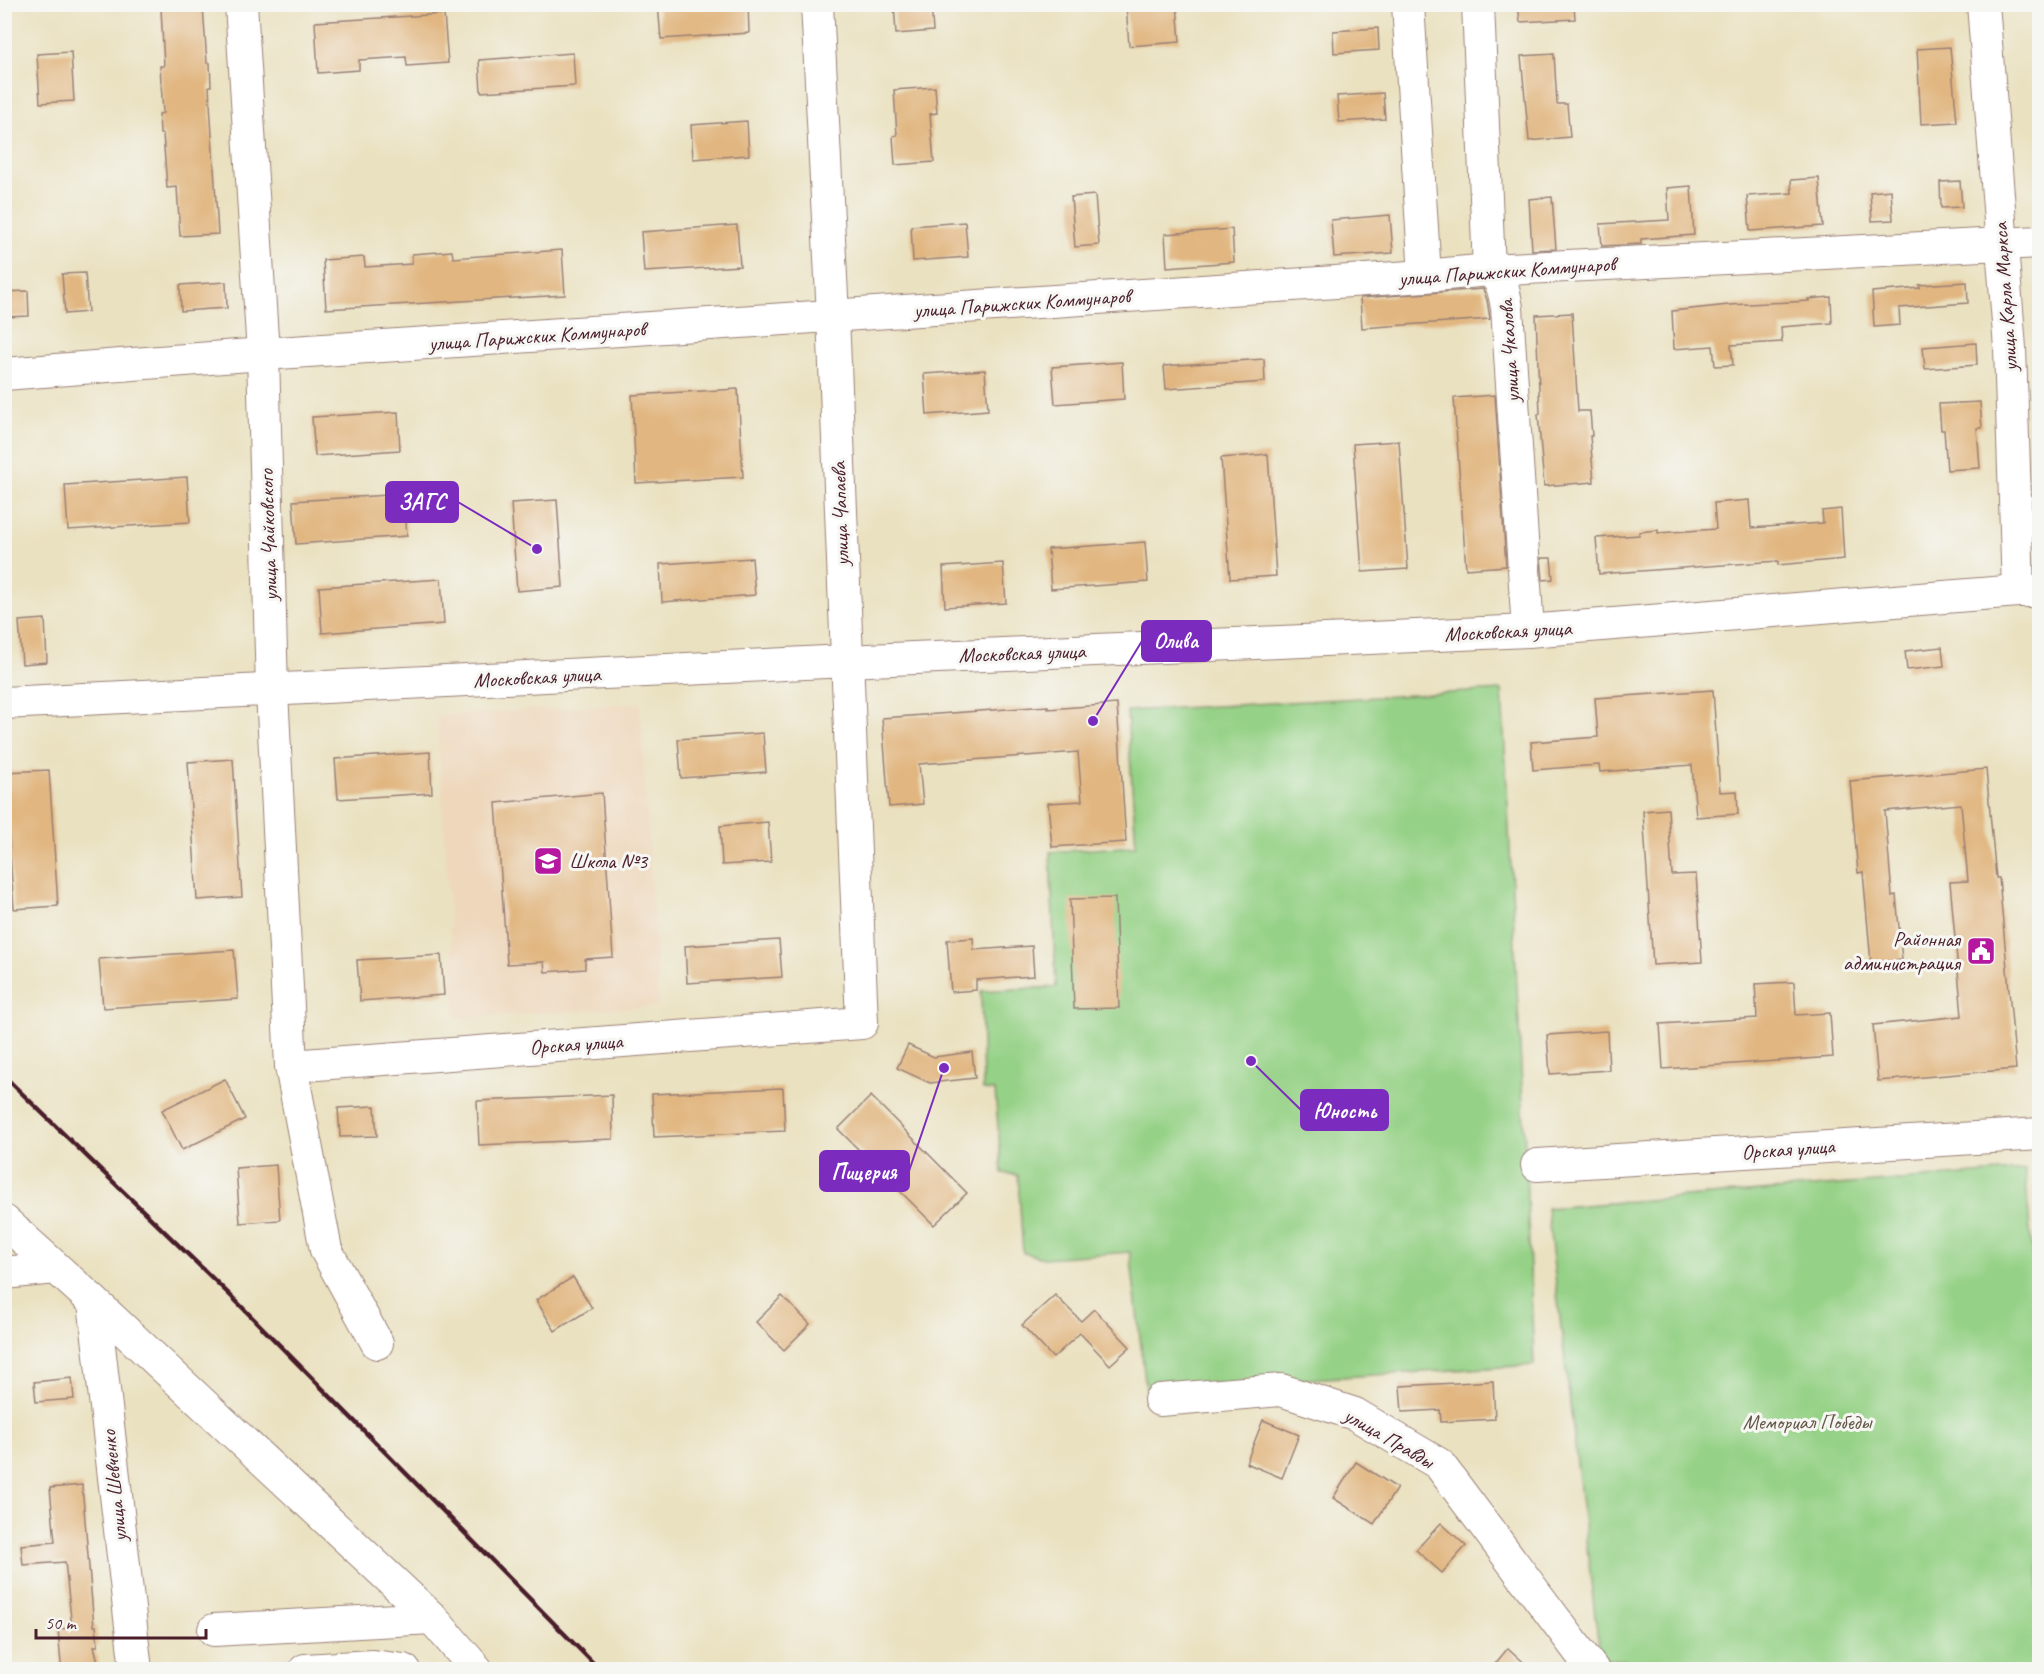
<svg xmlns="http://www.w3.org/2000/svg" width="2044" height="1674" font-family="Caveat,sans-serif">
<rect width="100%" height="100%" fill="#f6f6f2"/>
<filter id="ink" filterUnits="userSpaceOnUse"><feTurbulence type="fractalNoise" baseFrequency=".0167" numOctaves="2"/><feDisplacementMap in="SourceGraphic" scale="12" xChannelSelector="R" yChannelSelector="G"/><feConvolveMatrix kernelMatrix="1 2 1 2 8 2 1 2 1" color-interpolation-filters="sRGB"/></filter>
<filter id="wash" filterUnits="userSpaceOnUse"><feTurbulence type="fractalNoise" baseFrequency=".008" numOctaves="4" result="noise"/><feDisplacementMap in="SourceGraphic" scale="24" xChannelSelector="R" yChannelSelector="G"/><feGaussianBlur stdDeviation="1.35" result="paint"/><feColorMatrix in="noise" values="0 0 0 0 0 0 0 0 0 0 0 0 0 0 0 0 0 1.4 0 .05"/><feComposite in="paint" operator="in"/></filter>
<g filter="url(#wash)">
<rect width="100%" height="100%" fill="#eae1c0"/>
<path fill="#eed7bb" d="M640,703L659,1006L456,1018L437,716Z"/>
<g fill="#95d186" stroke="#707858" stroke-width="1.5">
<path d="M1502,690L1525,1146L1534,1365L1146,1389L1130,1252L1044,1258L1023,1253L1018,1175L1002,1173L995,1091L983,1090L981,991L1056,987L1050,852L1136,846L1127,711Z"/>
<path d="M2025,1170L2040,1345L2039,1668L2014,1670H1685L1683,1666L1600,1658L1547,1208Z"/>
</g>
<g id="blocks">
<g fill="#e1b680">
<path d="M658,4H748L749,33L661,39Z"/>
<path d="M894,4H931L933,31L896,34Z"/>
<path d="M1126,4H1177L1180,42L1129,46Z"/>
<path d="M1518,4H1574L1575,19L1520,22Z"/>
<path d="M203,6L207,63H210L211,86H209L218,234L180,236L177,187L167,188L163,134H160L159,114L163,113L160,66H164L161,9Z"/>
<path d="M444,14L448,63L407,66L406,57L359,60V70L318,73L315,22Z"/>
<path d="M1378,28L1379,50L1334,53L1333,31Z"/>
<path d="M1950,47L1957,122L1921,124L1917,49Z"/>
<path d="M71,52L74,101L40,103L37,54Z"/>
<path d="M573,53L575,86L481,92L479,60Z"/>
<path d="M1554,54L1557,104H1567L1570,137L1529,141L1521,56Z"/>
<path d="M935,87L937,113L930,114L934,162L895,165L893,136L897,135L894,90Z"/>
<path d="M1383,93L1385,119L1339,122L1337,96Z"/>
<path d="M747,121L749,155L693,159L691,125Z"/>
<path d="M1819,178L1823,226L1750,231L1747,196L1792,193L1791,180Z"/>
<path d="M1960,181L1962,207L1941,208L1940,182Z"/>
<path d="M1691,186L1694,235L1641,239V244L1602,246L1600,224L1669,220L1667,188Z"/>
<path d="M1891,190L1893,220L1872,221L1870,192Z"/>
<path d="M1095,195L1099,245L1075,247L1071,197Z"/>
<path d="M1552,197L1556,249L1532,250L1529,199Z"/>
<path d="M1390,215L1393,253L1334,257L1331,220Z"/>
<path d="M965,222L968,257L913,261L911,226Z"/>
<path d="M737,225L740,266L644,272L641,232Z"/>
<path d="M1232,229L1234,262L1167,267L1165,234Z"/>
<path d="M562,250L565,295L326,309L323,260L364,257L365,267L412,264V254L452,251L453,258Z"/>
<path d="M85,273L88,312L65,314L62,274Z"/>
<path d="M226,282L227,308L181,311L180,285Z"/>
<path d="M1967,282L1968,303L1899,308L1900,325L1874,327L1872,292L1920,288L1919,285Z"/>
<path d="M1483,289L1487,300L1490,319L1362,328L1360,298Z"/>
<path d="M28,291L29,316L4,317V292Z"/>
<path d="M1831,297L1832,323L1781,327L1782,342L1731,345L1733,365L1715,366L1713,346L1674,349L1672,311L1729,305L1809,301L1808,299Z"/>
<path d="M1572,313L1578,411H1590L1592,436H1590L1594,482L1544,486L1538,414H1540L1536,315Z"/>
<path d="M1976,343L1977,365L1925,369L1923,347Z"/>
<path d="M1264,359L1265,382L1166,389L1164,366Z"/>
<path d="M1122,362L1124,399L1055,404L1052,367Z"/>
<path d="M985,370L988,410L927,415L924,374Z"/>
<path d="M738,389L743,477L636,483L632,395Z"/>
<path d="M1495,395L1506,566L1466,569L1454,398Z"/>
<path d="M1980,402L1982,428H1977L1980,468L1947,470L1944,430H1941L1939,404Z"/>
<path d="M398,412L400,450L315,456L312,417Z"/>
<path d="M1399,441L1408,569L1362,572L1353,444Z"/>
<path d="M1268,454L1276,576L1230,579L1221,458Z"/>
<path d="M187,477L190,522L68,530L65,485Z"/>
<path d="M404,494L407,536L296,544L293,501Z"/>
<path d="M557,500L563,587L517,591L511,503Z"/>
<path d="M1749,500L1751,528L1823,523L1822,511L1841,509L1844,559L1778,565V561L1599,574L1596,538L1639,535V532L1658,530V533L1716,529L1714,503Z"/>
<path d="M1145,542L1148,582L1051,589L1048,549Z"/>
<path d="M752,558L755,595L662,602L660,564Z"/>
<path d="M1541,558H1551L1553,579L1543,580Z"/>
<path d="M1003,563L1006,603L945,607L943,567Z"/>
<path d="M441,579L444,624L322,633L319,587Z"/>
<path d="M45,619L47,662L22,664L19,621Z"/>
<path d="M1942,647L1944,666L1907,670L1905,651Z"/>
<path d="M1713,690L1720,792L1737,791L1738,814L1696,817L1692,765L1600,772L1599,765L1533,770L1531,742L1598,737L1595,698Z"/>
<path d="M1117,704L1126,842L1052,847L1048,803L1082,801L1078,752L919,764L923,804L889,807L882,718L1048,706V709Z"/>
<path d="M763,733L766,772L681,778L678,739Z"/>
<path d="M430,752L432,793L338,799L335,759Z"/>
<path d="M233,759L242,897L197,900L188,762Z"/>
<path d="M1986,769L1996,878H1999L2016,1069L1878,1081L1873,1025L1962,1016L1950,882L1968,881L1961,804L1885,811L1892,896L1896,895L1902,960L1871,963L1863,872L1858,873L1850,781Z"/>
<path d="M49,770L58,906L14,909L4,772Z"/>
<path d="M602,793L613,957L585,959V969L545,972L544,962L507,964L496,803Z"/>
<path d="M1668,809L1672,875L1696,874L1702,962L1653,965L1643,811Z"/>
<path d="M768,822L771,862L722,865L720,826Z"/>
<path d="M1115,898L1119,1008L1074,1009L1070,899Z"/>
<path d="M973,938L974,950L1032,946L1034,976L976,980V990L951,992L947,940Z"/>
<path d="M779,940L782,977L687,983L685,946Z"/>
<path d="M234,950L238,999L103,1008L99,959Z"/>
<path d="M441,955L444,995L360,1001L357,960Z"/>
<path d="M1794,982L1796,1015L1830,1013L1833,1057L1663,1069L1660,1024L1757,1018L1755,984Z"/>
<path d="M1607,1031L1609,1070L1550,1074L1547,1035Z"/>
<path d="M908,1045L934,1057L972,1052L975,1078L930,1083L897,1068Z"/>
<path d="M225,1079L245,1119L182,1150L162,1110Z"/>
<path d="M783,1088L785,1131L654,1137L652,1094Z"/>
<path d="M612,1095L613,1139L479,1145L477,1101Z"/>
<path d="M871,1096L967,1193L934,1225L838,1129Z"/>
<path d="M375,1106L377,1136L340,1137L338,1108Z"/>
<path d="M276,1165L280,1220L240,1223L236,1168Z"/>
<path d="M573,1277L592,1308L555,1331L536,1300Z"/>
<path d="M1055,1295L1081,1321L1094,1309L1130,1347L1110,1365L1080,1333L1053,1358L1022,1325Z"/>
<path d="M782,1296L810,1324L784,1350L756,1322Z"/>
<path d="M72,1378L74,1399L36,1402L34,1382Z"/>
<path d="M1493,1381L1495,1419L1441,1422L1440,1410L1402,1412L1400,1386Z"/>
<path d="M1263,1420L1299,1435L1282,1478L1246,1463Z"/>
<path d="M1356,1462L1397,1488L1374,1524L1333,1498Z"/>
<path d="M82,1485L94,1626H96L98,1646H94L100,1670H64L61,1664L58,1629L72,1628L65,1562L23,1565L21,1545L55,1542L50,1488Z"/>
<path d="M1441,1523L1466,1546L1442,1573L1416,1550Z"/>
<path d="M1508,1648L1532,1670H1490Z"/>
</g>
</g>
</g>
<g filter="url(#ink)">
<use href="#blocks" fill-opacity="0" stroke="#9a8076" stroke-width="1.5"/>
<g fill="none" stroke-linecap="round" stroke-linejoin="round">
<g stroke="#9a8076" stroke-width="34">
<g id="minor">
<path d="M241,4L263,354L272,691L291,1066L326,1250L377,1343"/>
<path d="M1408,4L1425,276"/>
<path d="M1478,4L1489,270C1503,281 1504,291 1507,308L1528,631"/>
<path d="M1983,4L2010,348L2018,591"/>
<path d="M4,374L263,354L1425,276L1489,270L2040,242"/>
<path d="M4,703L846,661L1528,631L2018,591H2040"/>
<path d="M291,1066L862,1023L833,316L817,4"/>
<path d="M1537,1165L2040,1134"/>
<path d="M4,1221L94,1302L432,1618L477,1670"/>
<path d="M4,1273L56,1268"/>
<path d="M94,1302L136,1670"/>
<path d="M1160,1400L1281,1390L1355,1414L1439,1464L1593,1670"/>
<path d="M214,1630L432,1618"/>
<path d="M305,1670L373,1666L404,1670"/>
</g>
</g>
<use href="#minor" stroke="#fff" stroke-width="32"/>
<path stroke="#4a1f2b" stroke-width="4.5" d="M4,1076L234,1299L600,1670"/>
</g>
</g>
<defs>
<g id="school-square" transform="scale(1.5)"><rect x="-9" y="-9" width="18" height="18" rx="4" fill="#b5179e" stroke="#f6f6f2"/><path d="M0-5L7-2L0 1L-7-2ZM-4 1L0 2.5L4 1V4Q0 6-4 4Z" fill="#fff"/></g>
<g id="civic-square" transform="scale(1.5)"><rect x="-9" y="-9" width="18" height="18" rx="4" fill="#b5179e" stroke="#f6f6f2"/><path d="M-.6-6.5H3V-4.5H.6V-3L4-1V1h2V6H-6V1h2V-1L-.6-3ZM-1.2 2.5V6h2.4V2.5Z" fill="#fff"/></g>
</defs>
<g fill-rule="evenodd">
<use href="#school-square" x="548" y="861"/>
<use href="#civic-square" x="1981" y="951"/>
</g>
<g text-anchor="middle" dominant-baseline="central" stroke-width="6" stroke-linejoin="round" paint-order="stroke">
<g font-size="21" fill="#4a1f2b" stroke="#f6f6f2">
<text transform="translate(1507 271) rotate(-4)">улица Парижских Коммунаров</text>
<text transform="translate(2005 297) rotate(-94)">улица Карла Маркса</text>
<text transform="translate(1022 303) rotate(-4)">улица Парижских Коммунаров</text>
<text transform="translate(537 336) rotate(-4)">улица Парижских Коммунаров</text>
<text transform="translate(1509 351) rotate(-94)">улица Чкалова</text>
<text transform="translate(840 514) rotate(-92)">улица Чапаева</text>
<text transform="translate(268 535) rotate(-92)">улица Чайковского</text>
<text transform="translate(1508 631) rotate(-3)">Московская улица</text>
<text transform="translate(1022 653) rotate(-2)">Московская улица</text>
<text transform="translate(537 677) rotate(-3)">Московская улица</text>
<text transform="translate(576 1044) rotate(-4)">Орская улица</text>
<text transform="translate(1788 1149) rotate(-4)">Орская улица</text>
<text transform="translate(1389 1438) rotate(30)">улица Правды</text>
<text transform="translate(114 1486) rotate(-96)">улица Шевченко</text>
</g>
<g font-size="21" fill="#4a1f2b" stroke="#f6f6f2" text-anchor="start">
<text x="569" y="861">Школа №3</text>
<text x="1960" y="939" text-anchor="end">Районная<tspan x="1960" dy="24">администрация</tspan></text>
</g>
<g font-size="21" fill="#605446" stroke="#f6f6f2">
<text x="1807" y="1422">Мемориал Победы</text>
</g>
</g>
<path fill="none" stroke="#7b2cbf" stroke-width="2" d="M537 549L458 502M1093 721L1142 641M1251 1061L1301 1110M944 1068L909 1171"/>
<g fill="#7b2cbf" stroke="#f6f6f2" stroke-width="2">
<circle cx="537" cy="549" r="6"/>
<circle cx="1093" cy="721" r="6"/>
<circle cx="1251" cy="1061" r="6"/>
<circle cx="944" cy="1068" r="6"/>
</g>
<g fill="#7b2cbf" stroke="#7b2cbf" stroke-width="2">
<rect x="386" y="482" width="72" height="40" rx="6"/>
<rect x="1142" y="621" width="69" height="40" rx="6"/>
<rect x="1301" y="1090" width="87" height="40" rx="6"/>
<rect x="820" y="1151" width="89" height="40" rx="6"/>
</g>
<g font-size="22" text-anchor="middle" font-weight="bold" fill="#fff">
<text x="422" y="509">ЗАГС</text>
<text x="1176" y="648">Олива</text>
<text x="1345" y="1118">Юность</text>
<text x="864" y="1179">Пицерия</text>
</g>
<rect width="2044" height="1674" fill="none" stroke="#f6f6f2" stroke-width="24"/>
<path d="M36 1629v9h170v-9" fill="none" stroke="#4a1f2b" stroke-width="3"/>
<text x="45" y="1629" font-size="18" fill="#4a1f2b" stroke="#f6f6f2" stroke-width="4.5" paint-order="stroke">50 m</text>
</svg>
